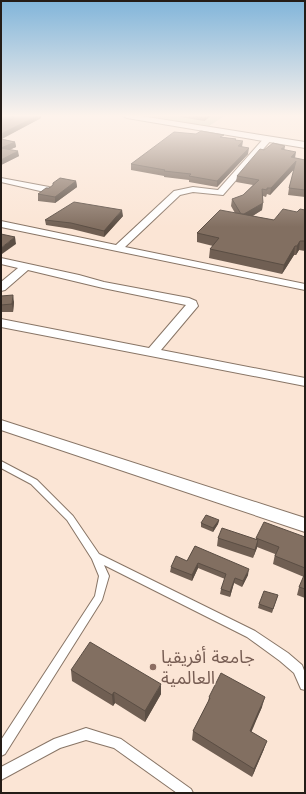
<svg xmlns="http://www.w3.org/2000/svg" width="306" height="794" font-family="Jost,'Noto Sans Arabic',sans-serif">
<rect width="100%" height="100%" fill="#fbe5d5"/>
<path fill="#c3ceae" d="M145,116H224L209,126Z"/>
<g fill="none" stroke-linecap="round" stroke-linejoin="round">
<g stroke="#887566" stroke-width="2">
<g id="service">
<path d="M1,461L37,480L73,516L99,554L255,631L288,653L302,665L305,673V690L301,689L294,673L280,661L247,637L104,565L109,576L102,600L5,754L1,756V740L95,596L99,576L92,559L67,520L31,484L1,468Z"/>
<path d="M86,728L121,739L191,789L193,793H177L114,748L86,740L60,748L1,780V767L54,739Z"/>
</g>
</g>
<g stroke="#887566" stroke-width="2">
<g id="minor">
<path d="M265,137H271L272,139L223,195L193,192L180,195L125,247L305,284V290L1,227V221L116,245L174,191L193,187L218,190Z"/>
<path d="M1,178L49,187L53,190L49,193L1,182Z"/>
<path d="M1,258L79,275L104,282L189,298L196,301L198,306L161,350L305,378V386L1,327V319L149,348L186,305L103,288L28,270L5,290L1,291V282L18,268L1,264Z"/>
<path d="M1,420L305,518V532L1,430Z"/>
</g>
</g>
<g stroke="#887566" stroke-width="2">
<path id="tertiary" d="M123,116H141L305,142V148L127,118Z"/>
</g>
<use href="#service" fill="#fff" fill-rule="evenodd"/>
<use href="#minor" fill="#fff" fill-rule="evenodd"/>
<use href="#tertiary" fill="#fff" fill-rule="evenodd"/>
</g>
<g fill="#705f53">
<path d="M1,116H41V118L2,139L15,142L16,147L9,150L19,156L1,165V119L9,120L1,119Z"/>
<path d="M175,116H211L204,121Z"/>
<path d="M196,134L236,139V140L248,154L217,187L189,182V180L164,177V176L131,170V164Z"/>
<path d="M264,150H284L295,158L305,160V197L288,195L289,188L295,168L270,195L267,194L266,197L263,196L262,210L253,216L274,220L297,212L305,210V251L299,250L296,255H294L282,274L209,258L210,249L213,246L197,242V233L235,213L231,206L232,199L243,195L253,185L236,182L237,176Z"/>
<path d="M76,181L77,187L55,203L38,201V194L49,188Z"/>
<path d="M123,216L104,237L72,229L46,225L45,220Z"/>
<path d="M1,296L14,302L13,312H1Z"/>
<path d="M219,520L218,524L213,532L201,527V523Z"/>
<path d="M305,537V598L297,595L299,587L304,577L273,564L275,554L257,547L253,558L217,546L218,538L256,539V538Z"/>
<path d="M195,546L248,575L242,587L234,583L230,597L220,594L221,589L225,579L198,568L192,581L170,572L171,567L187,561Z"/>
<path d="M278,595L272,613L258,608L259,604Z"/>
<path d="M71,670L161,694L145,722L115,703L113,706L72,681Z"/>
<path d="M209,697L262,707L251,731L264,749L252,777L192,740L193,731L208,702Z"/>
</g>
<g fill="#5b4e44">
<path d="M37,116H41V118L1,139V134Z"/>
<path d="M207,116H211L204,121V118Z"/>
<path d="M243,141L242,147L238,146Z"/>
<path d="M15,142L16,147L1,153V148Z"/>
<path d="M285,146L284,152L281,149Z"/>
<path d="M249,148L248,154L217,187V181Z"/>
<path d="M18,151L19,156L1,165V160Z"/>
<path d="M296,152L295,158L291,157Z"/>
<path d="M296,161V167L270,195L271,188Z"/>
<path d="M76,181L77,187L55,203V197Z"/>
<path d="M263,203L262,210L242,222V215Z"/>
<path d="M122,210L123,216L104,237V231Z"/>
<path d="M15,237L16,244L2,254L1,248Z"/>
<path d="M300,241L299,250L296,255L297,246Z"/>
<path d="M295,246L294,255L282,274L284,265Z"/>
<path d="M13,295L14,302L13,312L12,304Z"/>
<path d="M219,520L218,524L213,532V528Z"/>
<path d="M258,540L257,548L253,558L255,550Z"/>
<path d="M198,563V568L192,581V575Z"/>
<path d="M249,569L248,575L242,587L243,581Z"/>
<path d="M235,578L234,583L230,597V592Z"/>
<path d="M161,684V694L145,722V711Z"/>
<path d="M114,692L115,703L113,706L112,695Z"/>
<path d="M265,697L262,707L248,740L250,731Z"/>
<path d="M267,741L264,749L252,777L254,769Z"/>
</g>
<g fill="#826f61" stroke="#5b4e44">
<path d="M9,116H37L1,134V119L11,120L15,117Z"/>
<path d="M194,116H207L204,118Z"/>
<path d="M201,131L224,135L220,137L236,139L235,140L243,141L238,146L249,148L217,181L189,176L191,174L164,171L165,170L131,164L174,132L196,134Z"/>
<path d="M1,139L15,142L1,148Z"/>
<path d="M273,143L285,146L281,149L296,152L291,157L305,160V190L289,188L296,161L271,188H267V190L262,189L263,203L244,214H241L232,199L243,195L259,180L237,176L260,149L264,150Z"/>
<path d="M1,148L18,151L1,160Z"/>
<path d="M60,178L76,181L55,197L38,194L46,188H49L53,185V183Z"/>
<path d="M74,202L122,210L104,231L71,223L45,220Z"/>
<path d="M283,209L297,212L300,209L305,210V241H300L297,246H295L284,265L210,249L219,238L197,233L220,210L274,220Z"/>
<path d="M1,234L15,237L1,248Z"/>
<path d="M13,295L12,304L1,305V296Z"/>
<path d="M206,515L219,520L213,528L201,523Z"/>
<path d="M264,522L305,537V568L275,556L279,547L256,538Z"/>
<path d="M222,528L258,540L255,550L218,538Z"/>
<path d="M195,546L249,569L243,581L235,578L230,592L221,589L226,574L198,563L192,575L171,567L176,556L187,561Z"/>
<path d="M305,573V589L299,587Z"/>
<path d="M264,591L278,595L273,609L259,604Z"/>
<path d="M90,642L161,684L145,711L114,692L112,695L71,670Z"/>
<path d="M221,673L265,697L250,731L267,741L254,769L193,731L210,698L209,697Z"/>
</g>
<linearGradient id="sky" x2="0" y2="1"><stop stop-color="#81b5da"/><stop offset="0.51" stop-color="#fdf3ec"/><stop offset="1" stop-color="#fdf3ec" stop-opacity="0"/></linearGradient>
<rect width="306" height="227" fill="url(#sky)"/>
<circle fill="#8d6e63" stroke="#fbe5d5" stroke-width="1.5" cx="153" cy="667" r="4"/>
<g text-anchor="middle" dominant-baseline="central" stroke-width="3" stroke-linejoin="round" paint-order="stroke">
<g font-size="18" fill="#785e54" stroke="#fbe5d5" text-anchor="start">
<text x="161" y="657">جامعة أفريقيا<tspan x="161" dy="21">العالمية</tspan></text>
</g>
</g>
<rect width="306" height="794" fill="none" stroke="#241c17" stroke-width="4"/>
</svg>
